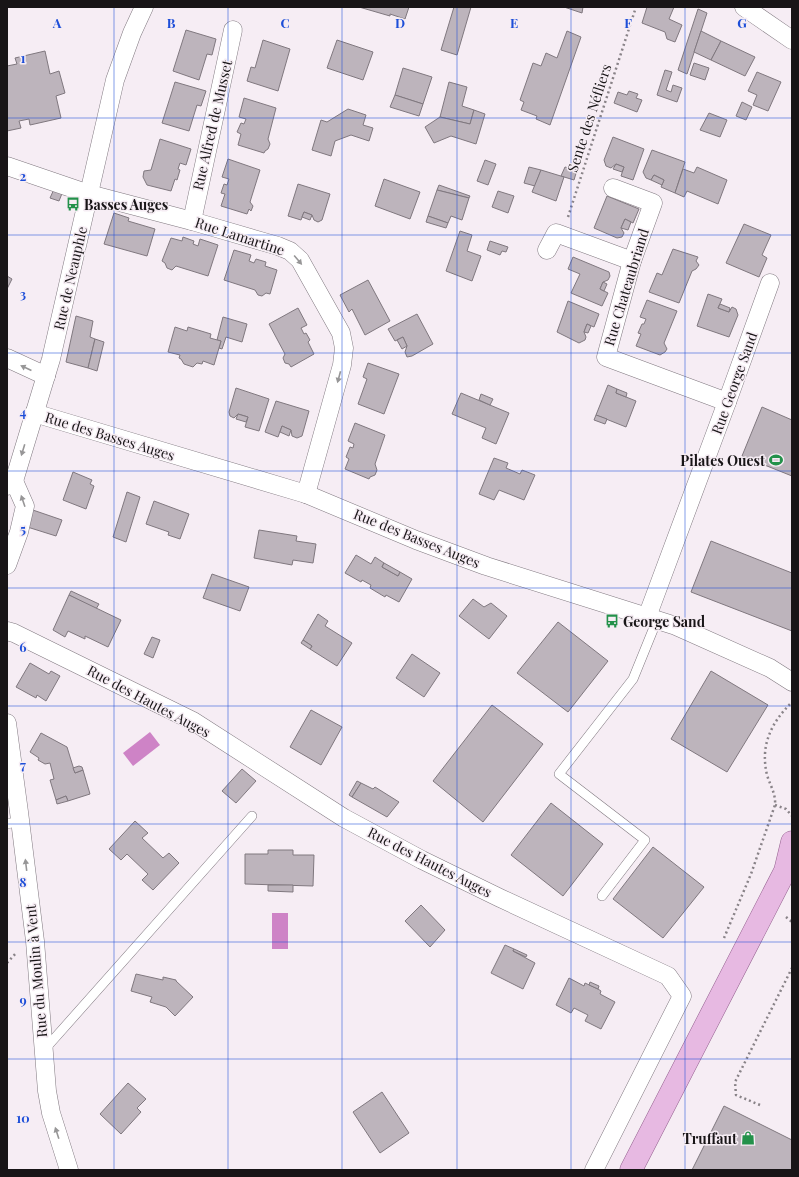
<svg xmlns="http://www.w3.org/2000/svg" width="799" height="1177" font-family="'Playfair Display',serif">
<rect width="100%" height="100%" fill="#f6edf4"/>
<g fill="#ce83c6">
<path d="M150,732L160,745L133,766L123,753Z"/>
<rect x="272" y="913" width="16" height="36"/>
</g>
<g fill="#bdb4bc" stroke="#80787f">
<path d="M359,7H409L405,19L390,14V16Z"/>
<path d="M454,7H471L457,55L441,50Z"/>
<path d="M564,7H583L582,13Z"/>
<path d="M647,7H674L669,19L682,25L675,42L667,39L665,32L642,23Z"/>
<path d="M698,9L707,13L687,74L678,70Z"/>
<path d="M186,30L216,39L212,55L207,54L199,80L173,71Z"/>
<path d="M567,31L581,37L550,125L536,119L537,116L521,110L524,102L520,100L533,63L541,66L546,53L557,58Z"/>
<path d="M701,31L721,41L711,60L694,52Z"/>
<path d="M263,40L290,49L278,91L247,81L251,67L255,68Z"/>
<path d="M337,40L373,52L363,80L327,68Z"/>
<path d="M721,41L755,57L745,76L711,60Z"/>
<path d="M45,51L50,74L59,71L65,93L56,96L61,118L30,125L29,119L19,121L21,128L7,131V66L17,64L15,58Z"/>
<path d="M694,63L709,68L705,80L690,75Z"/>
<path d="M403,68L432,77L423,104L395,95Z"/>
<path d="M665,70L672,72L666,90L671,92L673,85L682,88L677,102L657,95Z"/>
<path d="M757,72L781,82L768,111L753,105L757,95L748,91Z"/>
<path d="M175,82L206,91L201,106L197,105L189,131L162,123Z"/>
<path d="M449,82L467,87L462,106L474,110L470,124L440,117Z"/>
<path d="M629,91L638,94L636,98L642,100L637,112L614,103L618,92L627,95Z"/>
<path d="M395,95L423,104L419,116L390,107Z"/>
<path d="M244,98L276,108L268,139L270,144L268,149L265,151L264,153L238,145L241,134L237,132L241,123L244,124L246,119L239,117Z"/>
<path d="M742,102L752,107L746,120L736,116Z"/>
<path d="M348,109L366,115L363,125L373,128L369,141L351,135L335,141L331,156L312,150L321,120L327,122Z"/>
<path d="M474,110L485,114L476,144L451,136L434,143L425,127L440,117L470,124Z"/>
<path d="M709,113L727,120L720,137L700,130Z"/>
<path d="M613,137L644,149L633,180L621,176L624,167L616,164L611,168L606,166L604,160Z"/>
<path d="M160,139L191,149L186,165L180,163L178,169L180,170L177,180L175,179L171,191L147,185L143,177L144,171L151,170Z"/>
<path d="M652,150L685,162L675,193L661,187L664,180L654,175L651,180L646,178L643,172Z"/>
<path d="M228,159L260,170L250,202L253,206L251,211L249,209L247,214L221,206L225,194L221,193L224,184L227,185L229,179L222,177Z"/>
<path d="M485,160L496,164L488,185L477,181Z"/>
<path d="M616,164L624,167L622,172L613,169Z"/>
<path d="M529,167L541,170L535,186L524,183Z"/>
<path d="M565,167L577,170L574,180L561,176Z"/>
<path d="M697,167L727,180L718,204L687,191L684,197L675,193L683,169L694,173Z"/>
<path d="M541,170L564,177L556,201L532,192Z"/>
<path d="M654,175L664,180L662,185L651,180Z"/>
<path d="M384,179L420,192L410,219L375,206Z"/>
<path d="M298,184L330,194L322,220L318,222L314,220L312,215L304,212L301,220L288,216Z"/>
<path d="M439,185L470,196L469,198L437,190Z"/>
<path d="M55,187L63,191L59,201L50,198Z"/>
<path d="M437,190L469,198L462,220L451,216L448,223L428,216Z"/>
<path d="M498,191L514,196L508,213L492,207Z"/>
<path d="M607,196L639,209L633,223L625,219L621,228L624,233L622,237L617,238L594,228Z"/>
<path d="M304,212L312,215L310,220L302,217Z"/>
<path d="M114,213L129,218L128,221L155,229L147,256L104,244Z"/>
<path d="M428,216L448,223L446,228L426,222Z"/>
<path d="M625,219L631,222L628,230L621,228Z"/>
<path d="M744,224L771,235L762,255L767,258L759,277L726,263Z"/>
<path d="M460,231L472,235L467,251L481,256L472,281L446,271Z"/>
<path d="M183,237L194,241L193,244L198,246L200,239L218,245L208,276L176,266L172,270L167,268L165,263L162,261L171,238L182,241Z"/>
<path d="M490,241L508,247L506,252L502,251L500,255L487,250Z"/>
<path d="M673,249L698,257L696,261L699,265L696,269L692,271L679,303L649,292L657,273L662,275Z"/>
<path d="M234,250L251,255L249,261L254,263L256,259L266,262L265,266L277,270L270,294L266,293L262,296L258,295L255,290L224,280Z"/>
<path d="M573,257L609,272L610,276L608,280L603,282L600,289L608,293L602,306L571,293L580,274L568,269Z"/>
<path d="M7,276L12,279L7,289Z"/>
<path d="M368,280L390,321L365,335L352,309L349,312L340,295Z"/>
<path d="M603,282L607,284L604,291L600,289Z"/>
<path d="M708,294L722,299L718,308L729,312L732,307L736,309L738,315L729,337L697,326Z"/>
<path d="M647,300L677,311L664,343L667,349L665,352L660,355L636,346L641,334L638,333L642,324H644L646,319L640,317Z"/>
<path d="M568,301L599,314L594,327L587,324L584,332L586,337L585,340L579,343L557,332Z"/>
<path d="M720,304L730,308L729,312L718,308Z"/>
<path d="M298,308L307,325L301,328L304,334L306,333L310,340L308,342L314,354L291,367L289,364L285,363L283,358L285,354L269,324Z"/>
<path d="M417,314L433,344L412,356L407,357L405,352L407,346L403,337L395,341L388,329Z"/>
<path d="M76,316L93,321L90,337L95,339L88,368L66,362Z"/>
<path d="M223,317L247,324L242,342L226,337L222,349L219,348L221,341L217,340Z"/>
<path d="M587,324L591,326L588,333L584,332Z"/>
<path d="M175,327L187,331L188,327L211,334L210,338L221,341L214,365L203,361L202,364L197,363L193,367L184,364L181,359L179,358L180,355L168,352Z"/>
<path d="M403,337L407,346L402,349L397,340Z"/>
<path d="M95,339L104,342L97,371L88,368Z"/>
<path d="M368,363L399,374L384,414L358,404L367,379L363,377Z"/>
<path d="M608,385L617,389L616,393L636,401L626,427L596,415Z"/>
<path d="M236,388L269,399L259,431L245,427L248,417L238,414L234,418L230,416L229,412Z"/>
<path d="M617,389L627,393L626,397L616,393Z"/>
<path d="M461,393L509,413L496,444L482,438L486,428L452,414Z"/>
<path d="M481,394L493,399L490,405L479,400Z"/>
<path d="M276,401L309,411L302,436L297,438L292,436L291,430L282,426L278,437L265,432Z"/>
<path d="M762,407L792,420V476L742,456Z"/>
<path d="M238,414L248,417L246,422L236,419Z"/>
<path d="M596,415L607,419L605,424L594,420Z"/>
<path d="M355,423L385,435L375,464L377,470L375,475L370,477L369,479L345,469L349,459L346,457L350,447L353,448L354,444L348,441Z"/>
<path d="M282,426L291,430L289,436L280,432Z"/>
<path d="M494,458L508,463L506,468L520,474L522,470L535,475L524,500L499,490L494,500L479,494Z"/>
<path d="M73,472L92,480L90,484L94,486L86,509L63,500Z"/>
<path d="M127,492L140,497L126,542L113,537Z"/>
<path d="M154,501L189,514L180,539L168,535L169,532L146,524Z"/>
<path d="M27,508L62,520L56,536L21,525Z"/>
<path d="M259,530L297,536L296,541L316,544L313,563L293,560L292,565L254,558Z"/>
<path d="M711,541L792,573V631L691,592Z"/>
<path d="M356,555L371,564L375,557L384,563L382,567L398,576L400,572L412,579L399,602L386,595L385,597L370,588L371,585L362,580L361,582L345,573Z"/>
<path d="M384,563L400,572L398,576L382,567Z"/>
<path d="M212,574L249,587L240,611L203,598Z"/>
<path d="M71,591L99,604L96,609L69,595Z"/>
<path d="M69,595L121,620L108,647L85,636V639L68,631L65,637L53,630Z"/>
<path d="M473,599L484,607L491,603L507,616L489,639L459,616Z"/>
<path d="M318,614L328,621L325,626L352,643L337,666L310,649L312,646L303,640Z"/>
<path d="M558,622L608,661L568,712L517,673Z"/>
<path d="M152,637L160,640L153,658L144,654Z"/>
<path d="M303,640L312,646L310,649L301,643Z"/>
<path d="M412,654L440,673L424,697L396,678Z"/>
<path d="M30,663L49,674L51,671L60,676L46,701L37,695L36,698L16,687Z"/>
<path d="M711,671L768,705L727,772L671,739Z"/>
<path d="M492,705L543,744L483,822L433,781Z"/>
<path d="M311,710L342,727L321,765L290,747Z"/>
<path d="M41,733L67,747L75,773L83,770L90,794L68,801L66,796L56,800L50,780L54,779L50,763L45,764L38,760L39,758L30,752Z"/>
<path d="M79,766L82,767L83,770L75,773L73,768Z"/>
<path d="M242,769L256,781L236,803L222,791Z"/>
<path d="M357,781L361,783L352,797L349,795Z"/>
<path d="M361,783L373,789L375,787L399,802L387,817L352,797Z"/>
<path d="M66,796L68,801L57,804L56,800Z"/>
<path d="M551,803L603,844L563,896L511,855Z"/>
<path d="M135,821L148,833L142,838L163,858L169,853L179,863L153,890L142,880L148,874L127,854L121,860L109,849Z"/>
<path d="M653,847L704,887L663,938L613,899Z"/>
<path d="M268,850H293V855H314L313,886L245,884V854H268Z"/>
<path d="M268,885H293V892L268,891Z"/>
<path d="M421,905L445,930L430,947L405,921Z"/>
<path d="M505,945L514,949L513,951L535,963L523,989L491,973Z"/>
<path d="M514,949L527,955L526,957L513,951Z"/>
<path d="M136,974L163,980V977L176,980V981L193,997L175,1016L166,1007L150,1002L152,997L131,991Z"/>
<path d="M569,978L584,986L585,983L598,989L601,991L600,994L615,1002L601,1029L585,1021L588,1015L574,1008L571,1013L556,1005Z"/>
<path d="M590,982L599,986L598,989L589,985Z"/>
<path d="M128,1083L146,1099L137,1108L141,1112L121,1134L100,1114Z"/>
<path d="M382,1092L409,1133L380,1153L353,1112Z"/>
<path d="M724,1106L792,1140V1170H692Z"/>
</g>
<g fill="none" stroke-linecap="round" stroke-linejoin="round">
<g stroke="#817980" stroke-width="10">
<g id="service">
<path d="M7,824L20,821"/>
<path d="M602,896L645,840L559,774L633,679L657,620"/>
<path d="M45,1049L252,816"/>
</g>
</g>
<g stroke="#817980" stroke-width="19">
<g id="minor">
<path d="M744,7L792,40"/>
<path d="M7,166L89,194L192,221L278,246L290,251L300,260L341,333L344,348L342,365L306,494"/>
<path d="M613,188L653,203L632,261L606,357L727,402"/>
<path d="M192,221L233,30"/>
<path d="M547,250L556,233L632,261"/>
<path d="M7,358L46,376"/>
<path d="M34,413L306,494L416,540L486,566L676,626L770,668L792,682"/>
<path d="M7,486L14,481L51,359L115,80L132,33L144,7"/>
<path d="M7,565L19,532L25,506L14,481"/>
<path d="M647,617L727,402L770,283"/>
<path d="M7,631L14,633L193,721L344,818L422,860L500,898L668,976L682,996L594,1170"/>
<path d="M7,723L19,812L35,941L47,1091L51,1113L69,1170"/>
</g>
</g>
<g stroke="#94618f" stroke-width="23">
<path id="primary" d="M631,1170L785,871L792,842"/>
</g>
<g stroke="#898388" stroke-width="2.5" stroke-dasharray="2 3" stroke-linecap="butt">
<path d="M568,217L636,7"/>
<path d="M775,805L786,809L792,816"/>
<path d="M786,917L792,922"/>
<path d="M724,938L751,874L775,805C776,794 770,785 767,775C760,745 771,723 792,702"/>
<path d="M7,963L16,953"/>
<path d="M760,1105L736,1095L735,1082L792,968"/>
</g>
<use href="#service" stroke="#fff" stroke-width="9"/>
<use href="#minor" stroke="#fff" stroke-width="18"/>
<use href="#primary" stroke="#e7b9e2" stroke-width="22"/>
</g>
<defs><path id="oneway-solid" d="M-6-.8H1V-3.2L6.5 0L1 3.2V.8H-6Z"/></defs>
<g fill="#979697">
<use href="#oneway-solid" transform="translate(298 260) rotate(50)"/>
<use href="#oneway-solid" transform="translate(26 368) rotate(-155)"/>
<use href="#oneway-solid" transform="translate(339 377) rotate(105)"/>
<use href="#oneway-solid" transform="translate(23 450) rotate(107)"/>
<use href="#oneway-solid" transform="translate(23 501) rotate(-109)"/>
<use href="#oneway-solid" transform="translate(26 865) rotate(-97)"/>
<use href="#oneway-solid" transform="translate(57 1133) rotate(-108)"/>
</g>
<path fill="none" stroke="#1d4ed8" stroke-width="1" stroke-opacity="0.55" d="M114,7V1170M228,7V1170M342,7V1170M457,7V1170M571,7V1170M685,7V1170M7,118H792M7,235H792M7,353H792M7,471H792M7,588H792M7,706H792M7,824H792M7,942H792M7,1059H792"/>
<defs>
<g id="bus-bare" transform="scale(1.08)"><path d="M-5-6H5V4H4V6H2V4H-2V6H-4V4H-5ZM-3.5-4V0h7V-4ZM-3.5 1.2v1.5H-2V1.2ZM2 1.2v1.5H3.5V1.2Z" fill="#23914a" stroke="#f6edf4" stroke-width="2.5" paint-order="stroke"/></g>
<g id="stadium-bare" transform="scale(1.08)"><path d="M0-5a6.5 5 0 1 0 0 10a6.5 5 0 1 0 0-10ZM-3.5-1.8h7v3.6h-7Z" fill="#23914a" stroke="#f6edf4" stroke-width="2.5" paint-order="stroke"/></g>
<g id="shop-bare" transform="scale(1.08)"><path d="M-5-2.5h2.3a2.7 3.5 0 0 1 5.4 0H5L5.5 6h-11ZM-1.5-2.5h3a1.5 2.3 0 0 0-3 0Z" fill="#23914a" stroke="#f6edf4" stroke-width="2.5" paint-order="stroke"/></g>
</defs>
<g fill-rule="evenodd">
<use href="#bus-bare" x="73" y="204"/>
<use href="#stadium-bare" x="776" y="460"/>
<use href="#bus-bare" x="612" y="621"/>
<use href="#shop-bare" x="748" y="1138"/>
</g>
<g text-anchor="middle" dominant-baseline="central" stroke-width="3" stroke-linejoin="round" paint-order="stroke">
<g font-size="14" fill="#181517" stroke="#f6edf4">
<text transform="translate(589 118) rotate(-72)">Sente des Néfliers</text>
<text transform="translate(212 125) rotate(-77)">Rue Alfred de Musset</text>
<text transform="translate(240 236) rotate(18)">Rue Lamartine</text>
<text transform="translate(70 278) rotate(-77)">Rue de Neauphle</text>
<text transform="translate(626 287) rotate(-73)">Rue Chateaubriand</text>
<text transform="translate(734 383) rotate(-70)">Rue George Sand</text>
<text transform="translate(110 436) rotate(17)">Rue des Basses Auges</text>
<text transform="translate(417 538) rotate(22)">Rue des Basses Auges</text>
<text transform="translate(149 701) rotate(28)">Rue des Hautes Auges</text>
<text transform="translate(430 862) rotate(27)">Rue des Hautes Auges</text>
<text transform="translate(36 971) rotate(-95)">Rue du Moulin à Vent</text>
</g>
<g font-size="14" font-weight="bold" fill="#181517" stroke="#f6edf4" text-anchor="start">
<text x="84" y="204">Basses Auges</text>
<text x="765" y="460" text-anchor="end">Pilates Ouest</text>
<text x="623" y="621">George Sand</text>
<text x="737" y="1138" text-anchor="end">Truffaut</text>
</g>
</g>
<g font-size="13" text-anchor="middle" font-weight="bold" fill="#1d4ed8" stroke="#f6edf4" stroke-width="3" stroke-linejoin="round" paint-order="stroke">
<text x="57" y="28">A</text>
<text x="171" y="28">B</text>
<text x="285" y="28">C</text>
<text x="400" y="28">D</text>
<text x="514" y="28">E</text>
<text x="628" y="28">F</text>
<text x="742" y="28">G</text>
<text x="23" y="63">1</text>
<text x="23" y="181">2</text>
<text x="23" y="299">3</text>
<text x="23" y="417">4</text>
<text x="23" y="534">5</text>
<text x="23" y="652">6</text>
<text x="23" y="770">7</text>
<text x="23" y="887">8</text>
<text x="23" y="1005">9</text>
<text x="23" y="1123">10</text>
</g>
<rect width="799" height="1177" fill="none" stroke="#181517" stroke-width="16"/>
</svg>
